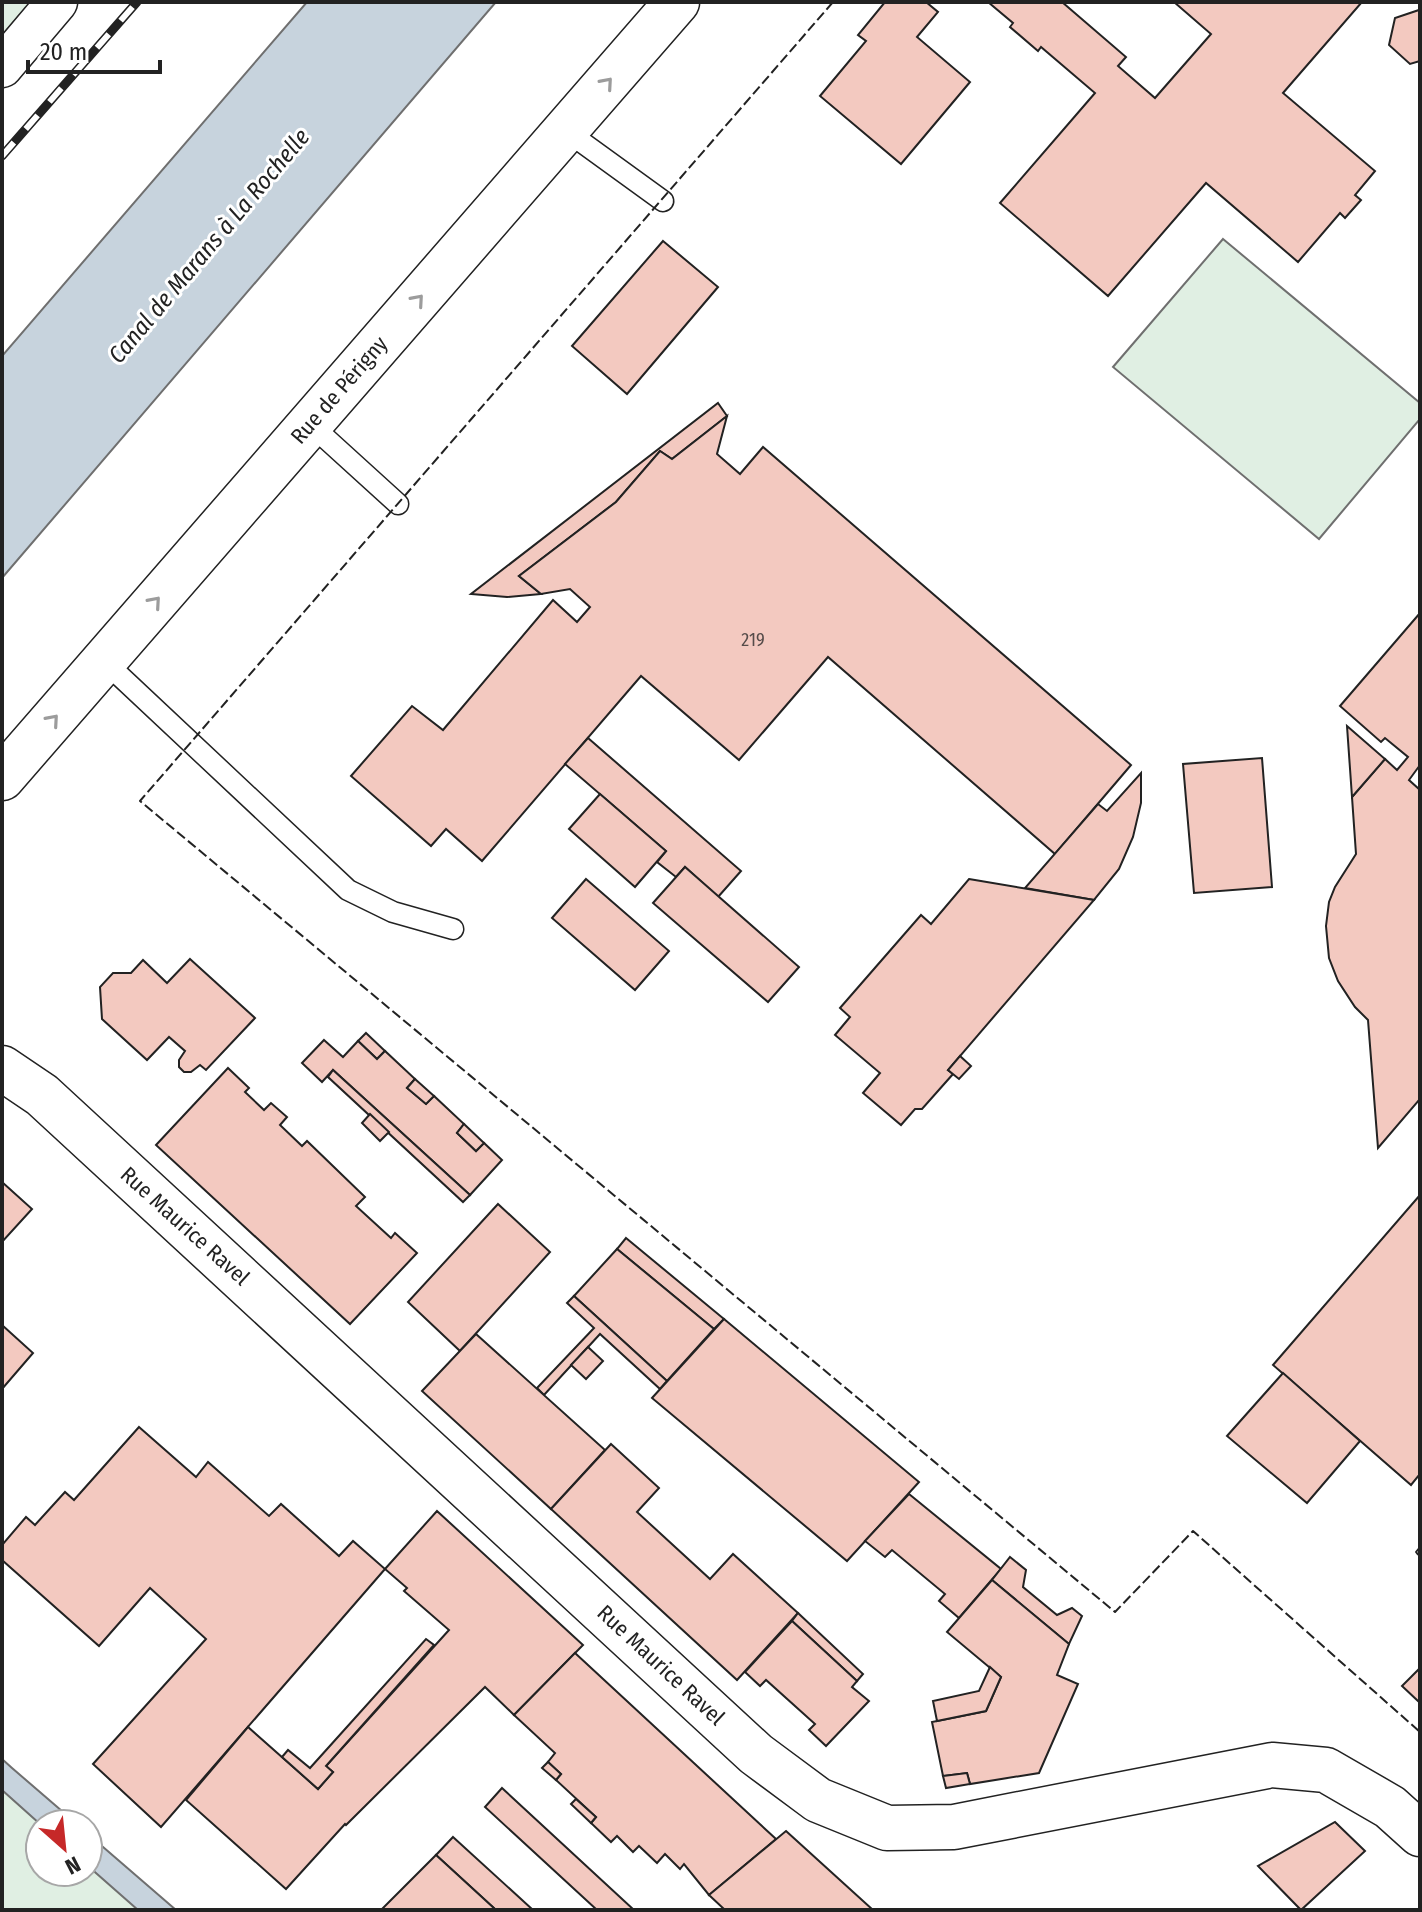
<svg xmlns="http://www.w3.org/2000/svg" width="1422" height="1912" font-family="'Fira Sans Condensed',sans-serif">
<rect width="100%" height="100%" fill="#fff"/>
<g fill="#e0efe3" stroke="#6f6f6f" stroke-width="2">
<path d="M2,2H57L2,67Z"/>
<path d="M1223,239L1420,403V419L1319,539L1113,367Z"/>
<path d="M2,1778L56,1824H40V1872H88V1852L155,1910H2Z"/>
</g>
<g fill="#c7d3dd" stroke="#6f6f6f" stroke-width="2">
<path d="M307,2H496L2,578V356Z"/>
<path d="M2,1759L12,1768L77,1824H40L2,1790Z"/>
<path d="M88,1834L176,1910H138L88,1866Z"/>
</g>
<g fill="#f3c9c0" stroke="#222" stroke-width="2">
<path d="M885,2H926L938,12L917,37L970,82L901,164L820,96L866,41L858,35Z"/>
<path d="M988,2H1062L1126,57L1118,66L1155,98L1211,34L1174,2H1362L1283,93L1375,171L1355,195L1361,200L1345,218L1340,213L1298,262L1206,183L1108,296L1000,203L1095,93L1041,47L1038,51L1010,27L1013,23Z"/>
<path d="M1419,10L1420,61L1410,64L1389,45L1395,18Z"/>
<path d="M663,241L718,287L627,394L572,346Z"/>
<path d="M718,403L727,416L672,459L660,451L616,502L519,576L541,594L507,597L471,594Z"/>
<path d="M727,416L717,454L740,474L763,447L1131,765L1055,854L828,657L739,760L641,676L482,861L446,829L431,846L351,776L412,706L443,730L553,600L577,622L590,607L570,589L541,594L519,576L616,502L660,451L672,459Z"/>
<path d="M1420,613V765L1409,780L1420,790V1099L1378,1148L1368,1020L1355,1007L1338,981L1329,958L1326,926L1329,902L1335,887L1356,854L1352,797L1385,759L1397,770L1408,757L1385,738L1381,742L1340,706Z"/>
<path d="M1347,726L1385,759L1352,797Z"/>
<path d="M588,738L741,871L718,897L685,867L676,877L657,862L666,851L565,764Z"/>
<path d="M1262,758L1272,887L1194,893L1183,764Z"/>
<path d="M1141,773V803L1133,837L1119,869L1094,900L1025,888L1098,804L1107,811Z"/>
<path d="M600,794L666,851L635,887L569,829Z"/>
<path d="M685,867L799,967L768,1002L653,903Z"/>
<path d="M586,879L669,951L635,990L552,918Z"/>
<path d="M969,879L1094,900L948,1070L953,1074L922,1109H915L901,1125L863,1093L880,1073L835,1035L850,1017L840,1008L921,915L931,924Z"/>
<path d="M190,959L255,1018L206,1070L200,1065L191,1072H184L179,1067V1060L185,1051L169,1037L147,1060L102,1019L100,987L113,973H131L143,960L167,983Z"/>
<path d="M366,1033L385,1051L377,1059L358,1041Z"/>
<path d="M324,1040L343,1057L358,1041L377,1059L385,1051L415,1079L407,1088L426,1104L434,1096L464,1124L457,1133L476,1151L484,1143L502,1160L470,1195L333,1070L322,1082L302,1063Z"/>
<path d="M960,1056L971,1066L959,1079L948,1070Z"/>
<path d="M228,1068L249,1088L245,1092L264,1110L271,1103L287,1117L280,1125L302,1146L307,1141L365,1197L356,1206L391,1238L395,1233L417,1253L350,1324L156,1145Z"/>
<path d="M333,1070L470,1195L463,1202L328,1077Z"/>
<path d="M415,1079L434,1096L426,1104L407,1088Z"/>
<path d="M370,1114L389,1132L380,1141L362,1123Z"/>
<path d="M464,1124L484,1143L476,1151L457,1133Z"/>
<path d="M2,1182L32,1209L2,1242Z"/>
<path d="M1420,1195V1474L1411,1485L1273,1365Z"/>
<path d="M498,1204L550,1252L460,1351L408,1302Z"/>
<path d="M626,1238L724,1319L714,1329L617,1249Z"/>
<path d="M617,1249L714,1329L667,1381L574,1296Z"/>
<path d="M574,1296L667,1381L660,1389L600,1334L544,1395L537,1388L594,1328L567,1303Z"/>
<path d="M724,1319L919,1482L847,1561L652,1398Z"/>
<path d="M2,1325L33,1353L2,1389Z"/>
<path d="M476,1334L605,1450L551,1509L422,1391Z"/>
<path d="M588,1347L603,1361L586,1379L571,1365Z"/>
<path d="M1283,1373L1360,1441L1307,1503L1227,1436Z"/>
<path d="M139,1427L196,1477L208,1462L269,1516L281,1504L339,1556L353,1541L385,1569L161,1827L93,1764L206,1639L150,1588L99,1646L2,1560V1545L26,1517L35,1525L65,1492L74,1500Z"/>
<path d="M611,1444L659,1488L637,1512L710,1579L733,1554L798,1613L737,1680L551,1509Z"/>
<path d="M909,1494L1001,1569L959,1618L939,1601L945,1594L892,1550L885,1557L865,1541Z"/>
<path d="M437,1511L583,1645L514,1715L485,1687L346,1825L345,1824L286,1889L186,1800L248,1727L318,1789L333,1772L326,1766L449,1630L404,1591L407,1588L385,1569Z"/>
<path d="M1010,1557L1026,1570L1023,1587L1057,1615L1072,1608L1082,1616L1069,1644L992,1580Z"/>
<path d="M992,1580L1069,1644L1057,1675L1078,1684L1039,1773L970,1784L967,1773L943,1776L932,1722L986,1711L1001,1677L947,1632Z"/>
<path d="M798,1613L863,1674L857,1681L792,1621Z"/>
<path d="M792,1621L857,1681L852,1687L869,1701L826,1746L809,1730L815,1724L766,1680L760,1686L745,1672Z"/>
<path d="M426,1639L434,1645L326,1766L333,1772L318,1789L282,1757L288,1750L310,1768Z"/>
<path d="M575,1653L776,1839L709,1895L684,1864L680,1869L665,1854L657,1863L639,1846L633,1852L617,1836L611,1842L591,1823L596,1817L556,1780L561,1774L548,1762L555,1753L514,1715Z"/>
<path d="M990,1667L1001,1677L986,1711L937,1721L933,1701L979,1691Z"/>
<path d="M1420,1668V1700L1418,1701L1402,1686Z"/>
<path d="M548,1762L561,1774L556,1780L542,1768Z"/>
<path d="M967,1773L970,1784L946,1788L943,1776Z"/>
<path d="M502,1788L634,1910H597L485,1807Z"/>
<path d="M576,1799L596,1817L591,1823L571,1804Z"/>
<path d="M1335,1822L1365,1851L1301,1910L1258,1866Z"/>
<path d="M786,1831L873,1910H725L709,1895Z"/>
<path d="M453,1837L533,1910H496L436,1855Z"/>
<path d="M436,1855L496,1910H381Z"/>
</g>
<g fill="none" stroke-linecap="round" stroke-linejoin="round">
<g stroke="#222" stroke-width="23">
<g id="service">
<path d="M565,130L663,201"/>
<path d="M310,424L398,504"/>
<path d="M104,661L348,890L393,912L453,929"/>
</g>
</g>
<g stroke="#222" stroke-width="43">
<path id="minor" d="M2,67L57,2"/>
</g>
<g stroke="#222" stroke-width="47">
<g id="tertiary">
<path d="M2,778L677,2"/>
<path d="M2,1068L42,1095L756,1754L818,1800L887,1828L954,1827L1272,1765L1326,1770L1390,1807L1420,1834"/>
</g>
</g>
<use href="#service" stroke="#fff" stroke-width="20"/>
<use href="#minor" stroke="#fff" stroke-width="40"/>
<use href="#tertiary" stroke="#fff" stroke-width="44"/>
<g stroke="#222" stroke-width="9">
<path id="rail" d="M2,156L137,2"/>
</g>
<use href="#rail" stroke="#fff" stroke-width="6" stroke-dasharray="18" stroke-linecap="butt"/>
<g stroke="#222" stroke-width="2" stroke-dasharray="10 4" stroke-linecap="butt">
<path d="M833,2L140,801L1115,1612L1193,1531L1420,1732"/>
<path d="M1420,1547L1416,1552L1420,1557"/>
</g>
</g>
<defs><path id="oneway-chevron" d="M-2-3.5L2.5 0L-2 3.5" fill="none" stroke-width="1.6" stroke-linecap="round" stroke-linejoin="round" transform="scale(2)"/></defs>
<g stroke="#9c9c9c">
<use href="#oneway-chevron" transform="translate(607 83) rotate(-49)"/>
<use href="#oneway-chevron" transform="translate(418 300) rotate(-49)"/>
<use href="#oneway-chevron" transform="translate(155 602) rotate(-49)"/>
<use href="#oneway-chevron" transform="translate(53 720) rotate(-49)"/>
</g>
<g text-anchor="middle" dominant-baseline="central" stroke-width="6" stroke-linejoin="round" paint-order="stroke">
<g font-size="18" fill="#564c4a">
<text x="753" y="640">219</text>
</g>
<g font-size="22" fill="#222" stroke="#fff">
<text transform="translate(339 390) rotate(-49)">Rue de Périgny</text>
<text transform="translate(185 1226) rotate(42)">Rue Maurice Ravel</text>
<text transform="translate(661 1665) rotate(43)">Rue Maurice Ravel</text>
</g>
<g font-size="24" font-style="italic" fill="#222" stroke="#fff">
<text transform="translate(209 246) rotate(-50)">Canal de Marans à La Rochelle</text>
</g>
</g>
<rect width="1422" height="1912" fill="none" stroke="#222222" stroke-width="8"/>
<g transform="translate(64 1848) rotate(153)"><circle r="38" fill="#ffffff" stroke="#a7a7a7" stroke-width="2"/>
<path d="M0-6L14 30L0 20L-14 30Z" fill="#c62828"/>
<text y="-12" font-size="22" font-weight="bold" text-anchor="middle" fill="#222222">N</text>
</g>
<path d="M28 60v12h132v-12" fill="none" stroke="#222222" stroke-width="4"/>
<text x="40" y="60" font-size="24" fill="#222222" stroke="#ffffff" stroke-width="6" paint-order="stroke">20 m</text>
</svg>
